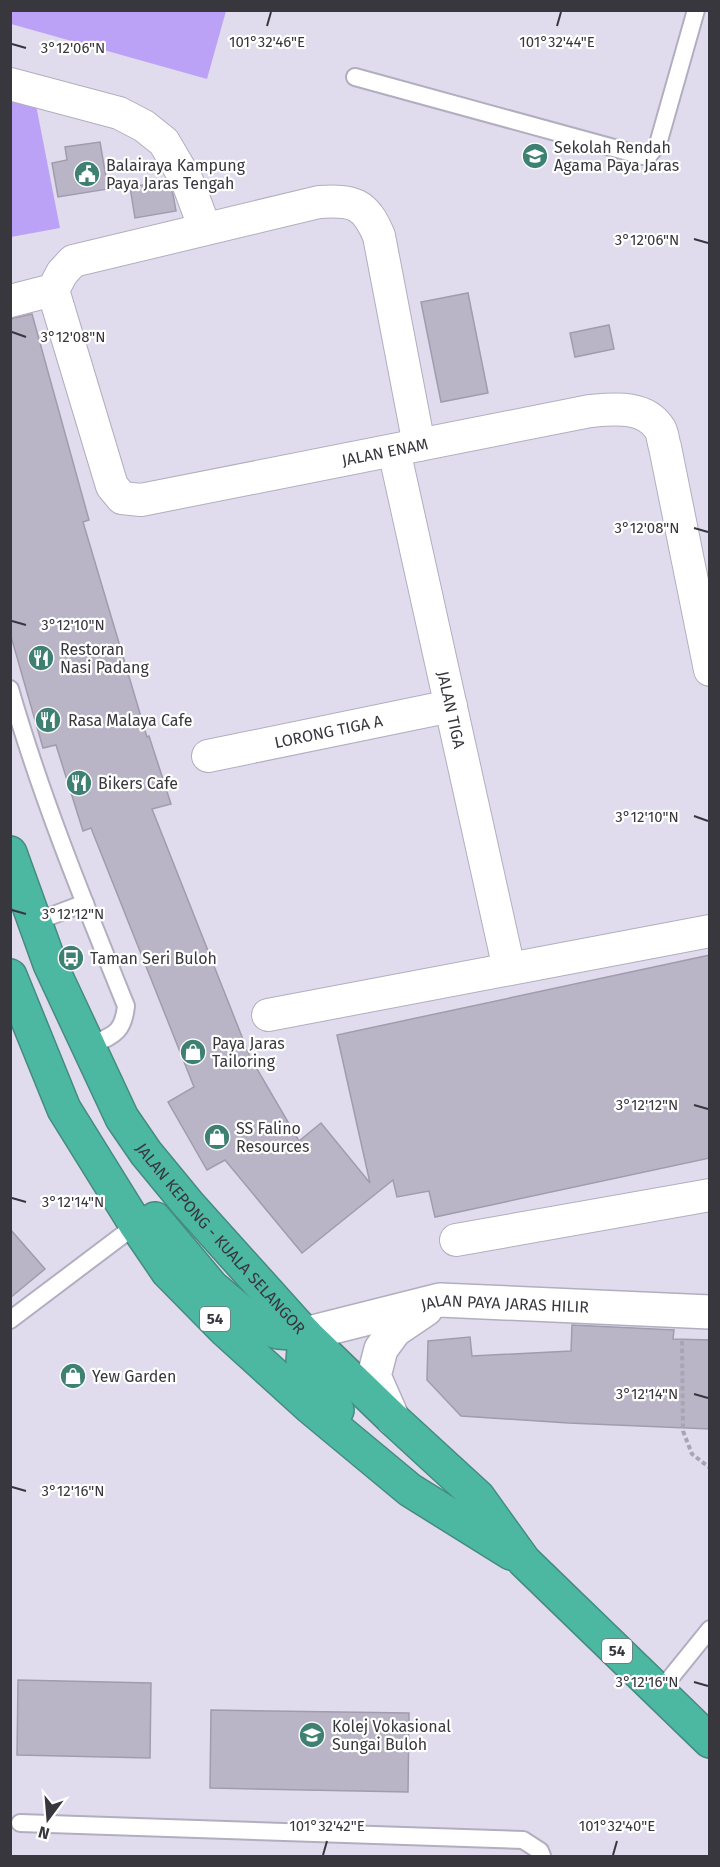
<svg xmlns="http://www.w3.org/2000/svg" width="720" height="1867" font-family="'Fira Sans',sans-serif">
<rect width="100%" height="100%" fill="#e0dcee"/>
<g fill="#bca2f6">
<path d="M10,11L11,10L226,11L207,79L11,24Z"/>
<path d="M11,100L36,105L60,228L11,237Z"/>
</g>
<g fill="#bab5c6" stroke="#a09cad" stroke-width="1.5">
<path d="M100,142L108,189L58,197L52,163L67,160L65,147Z"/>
<path d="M166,181L173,194L176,211L135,218L130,187Z"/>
<path d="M468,293L488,393L441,402L421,302Z"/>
<path d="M32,314L89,520L83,522L147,737L149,736L171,804L152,809L250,1057L299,1141L321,1123L370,1183L337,1035L710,955V1158L435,1217L429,1191L397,1197L393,1180L302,1253L225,1160L207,1170L168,1102L194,1087L91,828L83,831L56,745L43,748L10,633V319Z"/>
<path d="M609,325L614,349L575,357L570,333Z"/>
<path d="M10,1229L45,1269L10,1298Z"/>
<path d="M572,1325L674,1330L673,1339L710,1340V1429L568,1423L461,1416L427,1380L428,1341L470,1337L472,1356L571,1351Z"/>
<path d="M18,1680L151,1683L150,1758L17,1755Z"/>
<path d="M211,1710L409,1713L408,1792L210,1788Z"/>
</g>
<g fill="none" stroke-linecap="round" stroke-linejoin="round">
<g stroke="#b2aebf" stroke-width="20">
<g id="lane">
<path d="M355,77L643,156L649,155L658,144L696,10"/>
<path d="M10,689C41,797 84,902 126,1006C123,1034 113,1035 89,1046"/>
<path d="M35,922L85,903"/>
<path d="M10,1320L136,1225"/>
<path d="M659,1692L710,1629"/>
<path d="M20,1823L523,1840L540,1851L542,1856"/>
</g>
</g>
<g stroke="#b2aebf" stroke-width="34">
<g id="street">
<path d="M10,84L119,113L144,126L164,142L188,183L205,229"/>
<path id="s1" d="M53,290L112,486L122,498L141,500L590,411C614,409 645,405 660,429C663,434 663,442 665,447L710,670"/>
<path d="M10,301L53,290L62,273L73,261L319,202C354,200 365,203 379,236L419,445"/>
<path id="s2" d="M394,450L509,969"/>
<path id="s3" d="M208,756L451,706"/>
<path d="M268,1015L710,931"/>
<path d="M456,1240L710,1195"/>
</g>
</g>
<g stroke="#b2aebf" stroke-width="36">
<g id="secondary">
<path id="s4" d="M305,1334L440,1300L710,1312"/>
<path d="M393,1419L374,1376L381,1349L395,1330L426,1309"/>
</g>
</g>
<g stroke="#458b7f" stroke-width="36">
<g id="highway">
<path id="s5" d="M10,853L50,964L122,1118L146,1153L188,1204L305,1334L393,1419L478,1497L524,1561L710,1741"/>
<path d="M10,976L64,1109L136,1225L168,1272L224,1329L310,1407L410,1490L511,1553"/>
<path d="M155,1219L212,1287L257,1325L278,1332L305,1334"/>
<path d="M305,1334L303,1362L318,1392L337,1410"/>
</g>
</g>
<path stroke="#a8a5b3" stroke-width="4" stroke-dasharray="4.5 3" stroke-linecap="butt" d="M682,1341L683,1431L692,1454L710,1468"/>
<use href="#lane" stroke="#fff" stroke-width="16"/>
<use href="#street" stroke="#fff" stroke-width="32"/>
<use href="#secondary" stroke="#fff" stroke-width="33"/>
<use href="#highway" stroke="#4cb8a2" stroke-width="33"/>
</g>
<path fill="none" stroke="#38373d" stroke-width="2" d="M267,26L271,12M557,26L561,12M12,44L26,48M694,239L708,243M12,332L26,337M694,528L708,532M12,621L26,625M694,816L708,821M12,910L26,914M694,1105L708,1109M12,1198L26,1202M694,1394L708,1398M12,1487L26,1491M694,1682L708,1686M323,1855L327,1841M613,1855L617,1841"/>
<defs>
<g id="school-disc" transform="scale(1.35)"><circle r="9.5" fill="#3e8172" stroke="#fff"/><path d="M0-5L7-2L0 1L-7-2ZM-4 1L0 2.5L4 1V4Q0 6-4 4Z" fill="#fff"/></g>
<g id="civic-disc" transform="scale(1.35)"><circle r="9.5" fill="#3e8172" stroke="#fff"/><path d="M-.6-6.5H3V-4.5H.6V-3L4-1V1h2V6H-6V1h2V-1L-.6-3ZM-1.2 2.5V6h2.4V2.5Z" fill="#fff"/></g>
<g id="restaurant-disc" transform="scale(1.35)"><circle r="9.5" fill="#3e8172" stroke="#fff"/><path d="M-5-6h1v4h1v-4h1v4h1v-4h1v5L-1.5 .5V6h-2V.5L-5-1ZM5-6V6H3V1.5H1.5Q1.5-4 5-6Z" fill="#fff"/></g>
<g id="bus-disc" transform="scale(1.35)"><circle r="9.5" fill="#3e8172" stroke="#fff"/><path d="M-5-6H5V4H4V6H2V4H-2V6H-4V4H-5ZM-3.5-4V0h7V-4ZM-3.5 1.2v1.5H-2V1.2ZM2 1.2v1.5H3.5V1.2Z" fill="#fff"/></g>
<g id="shop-disc" transform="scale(1.35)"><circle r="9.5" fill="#3e8172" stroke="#fff"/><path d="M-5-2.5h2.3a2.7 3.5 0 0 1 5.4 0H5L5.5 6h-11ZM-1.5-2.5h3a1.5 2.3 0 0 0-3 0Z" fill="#fff"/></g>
<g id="university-disc" transform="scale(1.35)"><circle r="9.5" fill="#3e8172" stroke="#fff"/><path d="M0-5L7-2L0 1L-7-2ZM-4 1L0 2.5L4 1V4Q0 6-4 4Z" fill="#fff"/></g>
</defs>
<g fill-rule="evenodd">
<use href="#school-disc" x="535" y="156"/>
<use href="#civic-disc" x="87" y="174"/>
<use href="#restaurant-disc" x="41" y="658"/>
<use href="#restaurant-disc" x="48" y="720"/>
<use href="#restaurant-disc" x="79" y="783"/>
<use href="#bus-disc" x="71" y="958"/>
<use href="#shop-disc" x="193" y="1052"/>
<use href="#shop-disc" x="217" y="1137"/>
<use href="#shop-disc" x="73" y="1376"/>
<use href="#university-disc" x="312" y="1735"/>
</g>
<g text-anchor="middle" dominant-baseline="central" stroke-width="4.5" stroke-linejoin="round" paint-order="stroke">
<g fill="#fff" stroke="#747377" stroke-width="1.5">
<rect x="200" y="1307" width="30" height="24" rx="4.5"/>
<rect x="602" y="1639" width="30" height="24" rx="4.5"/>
</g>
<g font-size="15" font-weight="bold" fill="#38373d">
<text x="215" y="1319">54</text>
<text x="617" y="1651">54</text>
</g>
<g font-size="16" fill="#38373d" stroke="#fff" text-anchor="start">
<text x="554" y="147">Sekolah Rendah<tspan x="554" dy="18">Agama Paya Jaras</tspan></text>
<text x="106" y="165">Balairaya Kampung<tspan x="106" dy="18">Paya Jaras Tengah</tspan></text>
<text x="60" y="649">Restoran<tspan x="60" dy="18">Nasi Padang</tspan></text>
<text x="68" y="720">Rasa Malaya Cafe</text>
<text x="98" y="783">Bikers Cafe</text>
<text x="90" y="958">Taman Seri Buloh</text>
<text x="212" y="1043">Paya Jaras<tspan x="212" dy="18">Tailoring</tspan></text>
<text x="236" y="1128">SS Falino<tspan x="236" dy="18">Resources</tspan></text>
<text x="92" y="1376">Yew Garden</text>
<text x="332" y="1726">Kolej Vokasional<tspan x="332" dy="18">Sungai Buloh</tspan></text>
</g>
<g font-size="16" fill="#38373d" stroke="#fff">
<text stroke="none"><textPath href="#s1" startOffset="488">JALAN ENAM</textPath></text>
<text stroke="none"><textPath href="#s2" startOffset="266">JALAN TIGA</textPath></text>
<text stroke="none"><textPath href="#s3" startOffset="123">LORONG TIGA A</textPath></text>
<text stroke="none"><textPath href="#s5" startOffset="444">JALAN KEPONG - KUALA SELANGOR</textPath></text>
<text stroke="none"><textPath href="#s4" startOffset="204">JALAN PAYA JARAS HILIR</textPath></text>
</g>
</g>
<g font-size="15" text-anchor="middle" fill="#38373d" stroke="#fff" stroke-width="4.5" stroke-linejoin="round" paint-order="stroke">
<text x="267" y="47">101°32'46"E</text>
<text x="557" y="47">101°32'44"E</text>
<text x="73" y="53">3°12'06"N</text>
<text x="647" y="245">3°12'06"N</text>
<text x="73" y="342">3°12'08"N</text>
<text x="647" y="533">3°12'08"N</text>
<text x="73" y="630">3°12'10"N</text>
<text x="647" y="822">3°12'10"N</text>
<text x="73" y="919">3°12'12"N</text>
<text x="647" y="1110">3°12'12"N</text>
<text x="73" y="1207">3°12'14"N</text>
<text x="647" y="1399">3°12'14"N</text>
<text x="73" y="1496">3°12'16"N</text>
<text x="647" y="1687">3°12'16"N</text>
<text x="327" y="1831">101°32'42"E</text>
<text x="617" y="1831">101°32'40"E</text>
</g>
<rect width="720" height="1867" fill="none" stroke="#38373d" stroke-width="24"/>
<g transform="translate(48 1819) rotate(196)" stroke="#ffffff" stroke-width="4.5" paint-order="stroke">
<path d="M0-4.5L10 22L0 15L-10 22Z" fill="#38373d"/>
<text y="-9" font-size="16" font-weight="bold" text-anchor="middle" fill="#38373d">N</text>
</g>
</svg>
